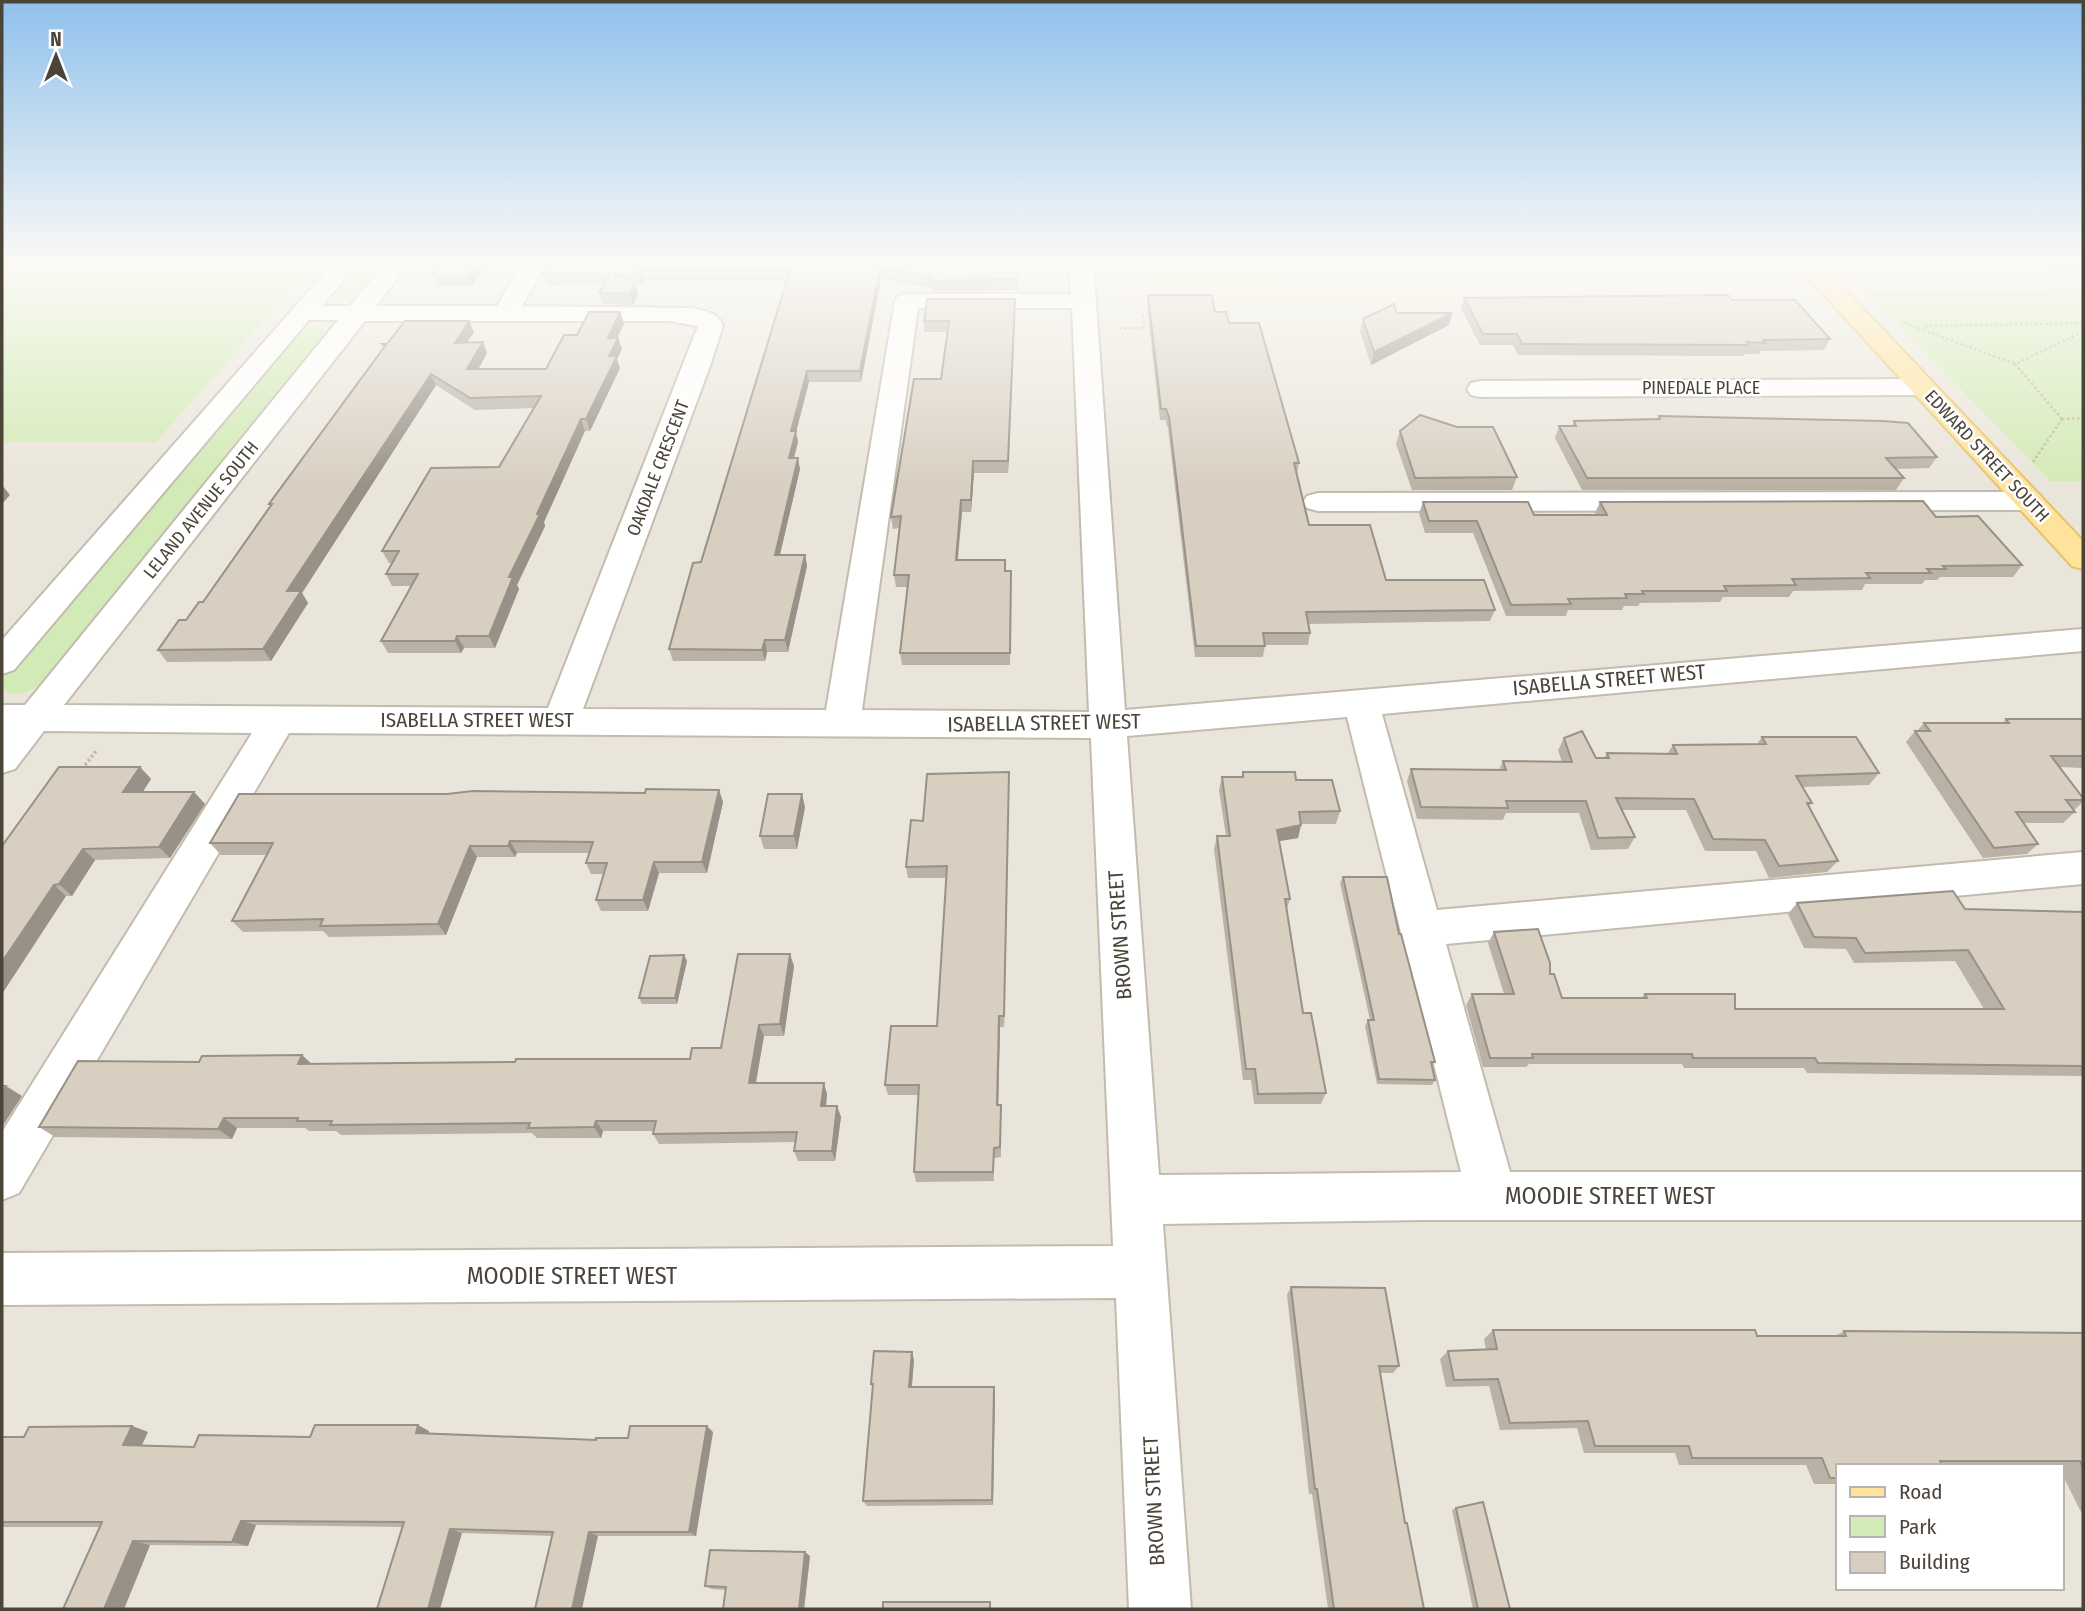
<svg xmlns="http://www.w3.org/2000/svg" width="2085" height="1611" font-family="'Fira Sans Condensed',sans-serif">
<rect width="100%" height="100%" fill="#f6f3ec"/>
<path fill="#eae5da" fill-rule="evenodd" d="M2,261H2083V293H1867L2050,481H2083V1609H2ZM1838,1466H2062V1588H1838Z"/>
<path fill="#efe8d6" d="M1117,261H1758L1795,303L1121,301Z"/>
<g fill="#d2eab5">
<path d="M361,261H387L357,299L331,302L330,300Z"/>
<path d="M1144,261H1268L1274,287L1166,286L1145,278Z"/>
<path d="M304,275L156,442H2V276Z"/>
<path d="M1866,292L2083,293V481H2050Z"/>
<path d="M313,327L322,328L324,333L52,677C39,687 18,700 2,689V681L7,674L299,333Z"/>
</g>
<g fill="none" stroke-linecap="round" stroke-linejoin="round">
<g stroke="#c2bbae" stroke-width="4">
<g id="minor">
<path d="M335,261H359L322,306H350L387,261H411L376,306H497L524,261H548L522,306L691,308C705,311 718,312 723,326L711,363L583,709L826,710L895,301L898,296L907,294H1071L1069,261H1093L1125,710L2083,629V651L1382,714L1437,910L2083,852V884L1446,944L1510,1172H2083V1220H1426L1163,1224L1191,1609H1129L1116,1298L2,1305V1253L1113,1246L1091,738L289,733L19,1193L2,1200V1132L252,733L44,731L15,769L2,773V705H25L338,320H309L14,670L2,674V640ZM918,308H1072L1089,712L862,710ZM365,321H669L698,326L548,708L64,705ZM1347,717L1461,1172L1159,1175L1127,736Z"/>
<path d="M1922,379L1931,381L1935,387L1931,393L1922,395L1480,397L1471,395L1467,389L1471,383L1480,381Z"/>
<path d="M2029,492L2040,495L2044,501L2040,507L2029,510L1318,511L1307,508L1303,502L1307,496L1318,493Z"/>
</g>
</g>
<g stroke="#e6c16a" stroke-width="4">
<path id="major" d="M1793,261H1818L2083,541V569L2072,566Z"/>
</g>
<g stroke="#c4b79f" stroke-width="2.5" stroke-dasharray="2.5 2.5" stroke-linecap="butt">
<path d="M1904,323L2015,364"/>
<path d="M1925,326L2083,323"/>
<path d="M1119,328H1144L1143,316"/>
<path d="M2062,419L2015,364L2083,332"/>
<path d="M2062,419L2083,418"/>
<path d="M2033,462L2062,419"/>
</g>
<path stroke="#c4b79f" stroke-width="3.5" stroke-dasharray="2.5 2.5" stroke-linecap="butt" d="M82,769L96,751"/>
<use href="#minor" fill="#fff" fill-rule="evenodd"/>
<use href="#major" fill="#ffe39c" fill-rule="evenodd"/>
</g>
<g fill="#bab2a6">
<path d="M90,261H191L185,266H94Z"/>
<path d="M442,261H522L517,268H484L472,286H437L432,275Z"/>
<path d="M544,261H1018L1019,290L931,291V288L881,279L861,382H809L796,432L798,442L794,458L800,469L780,555H805L807,566L788,652H767L765,661H673L669,649L701,562L787,281L644,280L642,284H635L638,294L633,305L602,304L599,293L604,284L547,285L543,274L547,268Z"/>
<path d="M2039,261H2083V270H2050Z"/>
<path d="M1148,295L1215,312L1229,323L1299,463L1297,474L1309,525L1386,580L1495,610L1490,621L1308,624L1310,633L1308,645H1265L1263,657H1195L1168,428L1165,420H1160L1147,306Z"/>
<path d="M1464,298L1732,300L1830,339L1824,350L1761,351L1759,354H1744L1743,356L1518,355L1513,345H1480L1461,309Z"/>
<path d="M1015,299L1008,473H974L971,512H962L958,560L1006,571H1011L1010,665H902L900,653L908,587H896L894,575L900,528L893,529L891,517L941,379L947,332H924V321Z"/>
<path d="M620,312L624,324L617,338L622,349L617,359L620,368L590,431H585L544,522L545,526L517,585L519,589L495,648H464L461,653H388L381,641L411,586H392L386,574L392,563H389L382,551L499,467L534,408L475,410L436,385L302,593L308,603L271,661L167,662L158,650L203,602L271,506L269,504L384,348L382,344L474,332L467,342H483L487,353L478,369H546L577,335Z"/>
<path d="M1397,313H1452L1449,325L1371,365L1360,331L1363,319Z"/>
<path d="M1659,416L1937,457L1929,468L1896,469L1904,478L1896,490H1582L1555,438L1559,426H1572L1574,421L1657,419Z"/>
<path d="M1457,427L1517,477L1512,490H1412L1396,444L1400,431Z"/>
<path d="M1423,502L1534,515H1596L1595,513L1600,502L1936,517L2022,565L2013,577H1940L1937,580H1925L1922,584H1865L1862,590L1793,591L1789,597H1723L1720,602L1640,603L1638,606H1624L1622,610H1568L1566,616H1506L1473,533H1425L1419,513Z"/>
<path d="M2006,719H2083V768L2059,767L2083,798V802L2074,810L2075,812L2063,823H2023L2038,844L2027,854L1983,858L1906,742L1915,731H1917L1924,723H2003Z"/>
<path d="M1762,737L1879,773L1869,785L1803,787L1812,803L1809,806L1838,861L1827,872L1769,878L1756,851H1705L1686,810H1621L1635,837L1628,849L1591,850L1579,813H1506L1503,820L1417,819L1407,781L1411,769L1499,770L1503,761L1562,762L1558,750L1564,738L1596,758H1604L1607,753L1667,754L1673,745L1757,744Z"/>
<path d="M140,767L151,779L142,792H194L205,804L170,858L95,860L72,896H66L2,846Z"/>
<path d="M1009,772L1004,1027H1000L998,1105H1001V1157L994,1158V1181L916,1182L914,1172L919,1095H888L885,1085L937,1026L947,878H908L906,867L923,821Z"/>
<path d="M1243,772L1296,780L1340,811L1336,824H1301L1298,838L1279,841L1290,899L1287,909L1303,1013L1326,1093L1321,1104H1254L1251,1080H1243L1214,849L1217,836H1226L1219,790L1222,777H1242Z"/>
<path d="M719,790L723,802L707,873H659L648,911H601L596,900L603,874H591L586,863L589,853H517L515,857H477L446,935L329,937L323,931L243,932L232,921L267,855H221L210,843L447,794L645,793Z"/>
<path d="M805,807L797,849H764L760,836Z"/>
<path d="M1343,877L1399,934L1435,1062L1432,1067L1435,1080L1432,1085L1377,1084L1365,1026L1368,1020H1370L1340,883Z"/>
<path d="M1797,903L1965,909L2083,912V1076L1807,1073L1804,1068H1684L1682,1064H1529L1526,1067H1483L1466,1005L1472,994H1504L1488,943L1494,932L1550,974L1562,998H1641L1645,994L1735,1009H1984L1955,961L1854,963L1846,949L1804,948L1788,914Z"/>
<path d="M687,961L677,1004H642L639,998Z"/>
<path d="M794,966L784,1036H764L755,1083L827,1094L826,1106H837L841,1117L835,1161H798L794,1151L796,1142L659,1144L653,1134V1131H603L601,1138H537L532,1133L341,1135L336,1131H309L305,1128H237L232,1139L55,1137L39,1127L199,1062L311,1064L515,1062L690,1059L721,1048Z"/>
<path d="M1291,1287L1399,1366L1393,1373H1380L1405,1523L1424,1609H1328L1312,1494H1309L1287,1295Z"/>
<path d="M1493,1330L1757,1336H1835L1844,1331L2083,1333V1516L2062,1474V1466H1838V1484H1814L1806,1465H1679L1675,1453H1584L1577,1428L1500,1430L1489,1386L1446,1387L1440,1359L1448,1351L1486,1349L1484,1339Z"/>
<path d="M914,1360L912,1387H994L995,1394L993,1505L867,1506L863,1501L873,1389L871,1384Z"/>
<path d="M132,1426L148,1432L142,1445L194,1447L310,1437L429,1431V1433L596,1440L713,1432L696,1536H552L462,1533L403,1527L256,1525L248,1546L150,1545L124,1609L100,1527H2V1437H24Z"/>
<path d="M1456,1508L1510,1609H1473L1452,1510Z"/>
<path d="M810,1556L804,1609H723L726,1590L711,1589L705,1586Z"/>
</g>
<g fill="#979187">
<path d="M2,261H9L2,267Z"/>
<path d="M182,261H191L185,266Z"/>
<path d="M478,261H481L484,268L472,286L468,275Z"/>
<path d="M514,261H522L517,268Z"/>
<path d="M880,268L881,279L861,382L860,371Z"/>
<path d="M641,270L644,280L642,284L639,273Z"/>
<path d="M635,283L638,294L633,305L630,294Z"/>
<path d="M1015,299V311L1008,473V461Z"/>
<path d="M620,312L624,324L611,349L608,338Z"/>
<path d="M1452,313L1449,325L1371,365L1374,352Z"/>
<path d="M469,321L474,332L459,354L455,343Z"/>
<path d="M618,338L622,349L617,359L620,368L590,431L586,419L609,356Z"/>
<path d="M483,342L487,353L472,381L467,369Z"/>
<path d="M807,371L809,382L796,432L798,442L791,469L789,458L791,431Z"/>
<path d="M431,374L436,385L302,593L308,603L271,661L263,649L287,591Z"/>
<path d="M581,419L585,431L544,522L545,526L517,585L519,589L495,648L489,636L509,577Z"/>
<path d="M798,458L800,469L777,567L775,555Z"/>
<path d="M973,461L974,473L971,512V500Z"/>
<path d="M2,485L10,495L2,504Z"/>
<path d="M961,500L962,512L956,572V560Z"/>
<path d="M805,555L807,566L788,652L785,640Z"/>
<path d="M457,636L464,648L461,653L455,641Z"/>
<path d="M765,640L767,652L765,661L762,650Z"/>
<path d="M140,767L151,779L135,804L123,792Z"/>
<path d="M1009,772V784L1004,1027V1016Z"/>
<path d="M719,790L723,802L707,873L702,862Z"/>
<path d="M194,792L205,804L170,858L159,847Z"/>
<path d="M802,794L805,807L797,849L794,836Z"/>
<path d="M1301,825L1298,838L1274,842L1277,830Z"/>
<path d="M510,841L517,853L515,857L508,846Z"/>
<path d="M470,846L477,857L446,935L438,924Z"/>
<path d="M83,849L95,860L72,896L59,884Z"/>
<path d="M654,862L659,873L648,911L643,900Z"/>
<path d="M54,885L66,896L2,994V962Z"/>
<path d="M790,954L794,966L784,1036L780,1024Z"/>
<path d="M684,955L687,961L677,1004L675,998Z"/>
<path d="M999,1016L1000,1027L998,1115L997,1105Z"/>
<path d="M759,1025L764,1036L754,1094L749,1083Z"/>
<path d="M302,1055L314,1066L298,1064Z"/>
<path d="M824,1083L827,1094L825,1117L821,1106Z"/>
<path d="M6,1086L22,1096L2,1127V1093Z"/>
<path d="M837,1106L841,1117L835,1161L832,1151Z"/>
<path d="M224,1118L237,1128L232,1139L218,1129Z"/>
<path d="M596,1121L603,1131L601,1138L594,1127Z"/>
<path d="M912,1352L914,1360L911,1394L909,1387Z"/>
<path d="M994,1387L995,1394L993,1505L992,1500Z"/>
<path d="M418,1425L429,1431L427,1439L416,1433Z"/>
<path d="M132,1426L148,1432L139,1451L123,1445Z"/>
<path d="M707,1426L713,1432L696,1536L689,1532Z"/>
<path d="M241,1521L256,1525L248,1546L232,1542Z"/>
<path d="M450,1529L462,1533L440,1609H428Z"/>
<path d="M589,1532L598,1536L582,1609H572Z"/>
<path d="M133,1541L150,1545L124,1609H104Z"/>
<path d="M805,1552L810,1556L804,1609H799Z"/>
</g>
<g fill="#d8cfc1" stroke="#979187" stroke-width="2">
<path d="M442,261H478L468,275H432Z"/>
<path d="M551,261H1018V279L930,281L931,277L880,268L860,371H807L791,431H796L789,458H798L775,555H805L785,640H765L762,650L669,649L693,563L701,562L790,270H641L639,273L615,274L635,283L630,294L599,293L610,274H543Z"/>
<path d="M1148,295H1212L1215,312H1226L1229,323H1259L1299,463H1294L1309,525H1370L1386,580H1484L1495,610L1306,612L1310,633H1263L1265,646H1196L1169,417L1166,409H1161Z"/>
<path d="M1728,295L1732,300H1795L1830,339L1763,340L1765,343L1747,342L1748,345L1522,344L1517,334H1483L1464,298Z"/>
<path d="M927,299H1015L1008,461H973L971,500H961L956,560H1005V571H1011L1010,653H900L909,575H894L901,516L891,517L914,379H941L949,321H924Z"/>
<path d="M1394,304L1397,313H1452L1374,352L1363,319Z"/>
<path d="M589,312H620L608,338H618L609,356H617L586,419H581L537,514H540L509,577H513L489,636H457L455,641H381L418,574H386L399,551H382L431,468L499,467L541,396L470,398L431,374L287,591H301L263,649L158,650L179,620H186L199,602H203L272,504H269L385,346L382,344H387L405,321H469L455,343L483,342L467,369H546L564,335H577Z"/>
<path d="M1420,415L1457,427H1493L1517,477L1415,478L1400,431Z"/>
<path d="M1659,416L1883,421L1908,423L1937,457L1886,458L1904,478H1587L1559,426H1576L1574,421L1660,419Z"/>
<path d="M1923,501L1936,517L1978,516L2022,565L1943,566L1946,569H1927L1931,573H1866L1870,578L1792,579L1796,585L1724,586L1727,591H1642L1644,594H1625L1627,598L1568,599L1571,604L1511,605L1477,521H1429L1423,502H1528L1534,515H1607L1600,502Z"/>
<path d="M2006,719H2083V756H2051L2083,798V800H2066L2075,812H2016L2038,844L1994,848L1915,731H1930L1924,723H2009Z"/>
<path d="M1582,731L1596,758H1609L1607,753L1677,754L1673,745L1766,744L1762,737H1856L1879,773L1796,776L1812,803H1807L1838,861L1779,866L1765,840L1713,839L1694,799L1616,798L1635,837L1598,838L1586,801H1506L1508,808L1421,807L1411,769L1506,770L1503,761L1572,762L1564,738Z"/>
<path d="M59,767H140L123,792H194L159,847L83,849L59,884L54,885L2,962V846Z"/>
<path d="M1009,772L1004,1016H999L997,1105H1001L1000,1147L994,1148L993,1172H914L919,1085H885L891,1026H937L947,866L906,867L911,820L923,821L927,774Z"/>
<path d="M1243,772H1295L1296,780H1332L1340,811L1299,812L1301,825L1277,830L1290,899H1285L1303,1013H1311L1326,1093L1258,1094L1255,1069H1246L1217,836H1230L1222,777H1243Z"/>
<path d="M646,789L719,790L702,862H654L643,900H596L607,863H586L593,842L510,841L508,846H470L438,924L320,926L323,919L232,921L273,843H210L239,794H447L473,791L645,793Z"/>
<path d="M768,794H802L794,836H760Z"/>
<path d="M1343,877H1387L1399,934H1401L1435,1062H1431L1435,1080L1379,1079L1368,1020H1374Z"/>
<path d="M1953,891L1965,909L2083,912V1066L1818,1063L1815,1058H1693L1692,1054H1532L1533,1058H1490L1472,994H1514L1494,932L1538,929L1550,963V974H1554L1562,998H1647L1645,994H1735V1009H2004L1968,950L1865,953L1856,938L1814,937L1797,903Z"/>
<path d="M738,954H790L780,1024L759,1025L749,1083H824L821,1106H837L832,1151H794L797,1132L653,1134L656,1121H596L594,1127L528,1128L530,1123L330,1125L332,1121H297L298,1118H224L218,1129L39,1127L78,1061L199,1062L202,1056L302,1055L298,1064L515,1062L516,1059H690L692,1048H721Z"/>
<path d="M684,955L675,998H639L650,956Z"/>
<path d="M2,1086H6L2,1093Z"/>
<path d="M1291,1287L1385,1288L1399,1366H1379L1405,1523H1407L1424,1609H1334L1317,1489H1315Z"/>
<path d="M1493,1330H1755L1757,1336H1846L1844,1331L2083,1333V1467L2080,1461H1940L1942,1466H1838V1478H1830L1822,1458H1692L1689,1446H1595L1588,1421L1510,1423L1498,1379L1454,1380L1448,1351L1497,1349Z"/>
<path d="M874,1351L912,1352L909,1387H994L992,1500L863,1501L873,1384H871Z"/>
<path d="M315,1425H418L416,1433L596,1440V1438H628L630,1426H707L689,1532H589L572,1609H535L553,1532L450,1529L428,1609H377L404,1522L241,1521L232,1542L133,1541L104,1609H63L102,1522H2V1437H24L29,1427L132,1426L123,1445L194,1447L199,1435L310,1437Z"/>
<path d="M1483,1502L1510,1609H1478L1456,1508Z"/>
<path d="M710,1550L805,1552L799,1609H723L726,1587L705,1586Z"/>
<rect x="883" y="1602" width="107" height="7"/>
</g>
<linearGradient id="sky" x2="0" y2="1"><stop stop-color="#8fc1ec"/><stop offset="0.54" stop-color="#fbfaf6"/><stop offset="1" stop-color="#fbfaf6" stop-opacity="0"/></linearGradient>
<rect width="2085" height="487" fill="url(#sky)"/>
<g text-anchor="middle" dominant-baseline="central" stroke-width="5" stroke-linejoin="round" paint-order="stroke">
<g font-size="18" fill="#4b4439" stroke="#fff">
<text x="1701" y="388">PINEDALE PLACE</text>
<text transform="translate(1987 456) rotate(47)">EDWARD STREET SOUTH</text>
<text transform="translate(658 468) rotate(-69)">OAKDALE CRESCENT</text>
<text transform="translate(201 510) rotate(-51)">LELAND AVENUE SOUTH</text>
</g>
<g font-size="21" fill="#4b4439" stroke="#fff">
<text transform="translate(1609 680) rotate(-5)">ISABELLA STREET WEST</text>
<text x="477" y="720">ISABELLA STREET WEST</text>
<text transform="translate(1044 723) rotate(-1)">ISABELLA STREET WEST</text>
<text transform="translate(1120 935) rotate(-94)">BROWN STREET</text>
<text transform="translate(1154 1501) rotate(-93)">BROWN STREET</text>
</g>
<g font-size="24" fill="#4b4439" stroke="#fff">
<text x="1610" y="1196">MOODIE STREET WEST</text>
<text x="572" y="1276">MOODIE STREET WEST</text>
</g>
</g>
<rect width="2085" height="1611" fill="none" stroke="#4b4439" stroke-width="7"/>
<rect x="1836" y="1464" width="228" height="126" fill="#ffffff" stroke="#b7b4b0" stroke-width="2"/>
<rect x="1850" y="1487" width="35" height="10" fill="#ffe39c" stroke="#b7b4b0" stroke-width="2"/>
<text x="1899" y="1499" font-size="21" fill="#4b4439">Road</text>
<rect x="1850" y="1516" width="35" height="21" fill="#d2eab5" stroke="#b7b4b0" stroke-width="2"/>
<text x="1899" y="1534" font-size="21" fill="#4b4439">Park</text>
<rect x="1850" y="1552" width="35" height="21" fill="#d8cfc1" stroke="#b7b4b0" stroke-width="2"/>
<text x="1899" y="1569" font-size="21" fill="#4b4439">Building</text>
<g transform="translate(56 56)" stroke="#ffffff" stroke-width="5" paint-order="stroke">
<path d="M0-5L12 26L0 18L-12 26Z" fill="#4b4439"/>
<text y="-10" font-size="19" font-weight="bold" text-anchor="middle" fill="#4b4439">N</text>
</g>
</svg>
